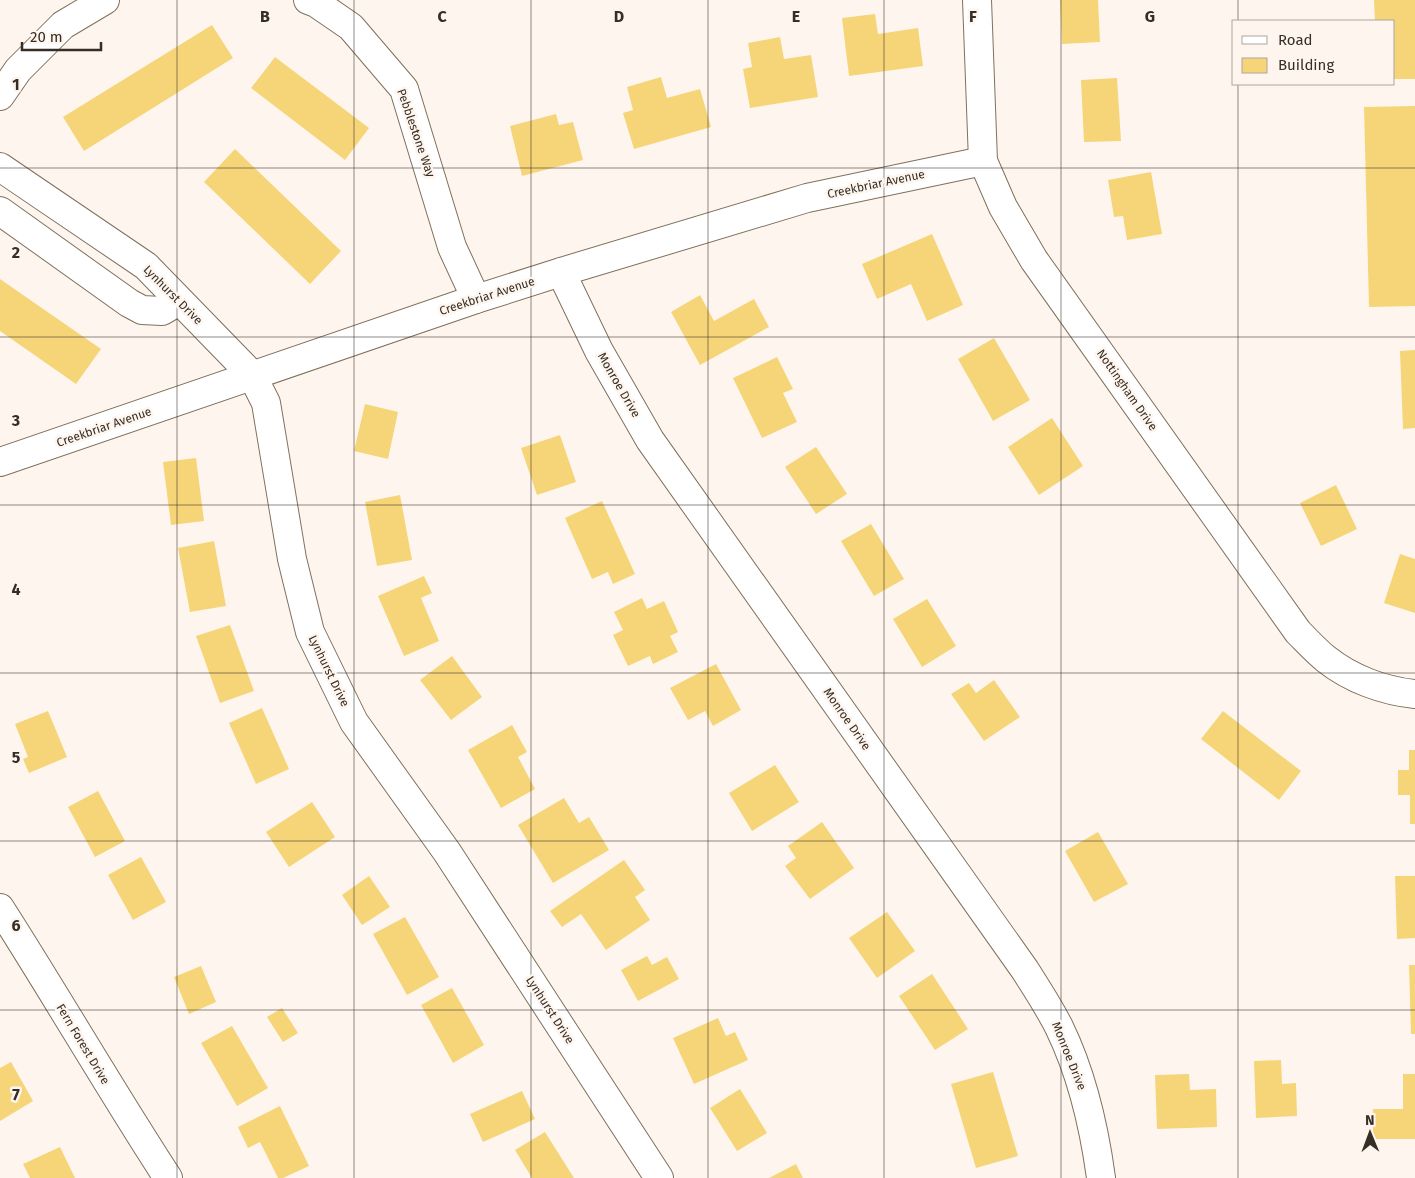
<svg xmlns="http://www.w3.org/2000/svg" width="1415" height="1178" font-family="'Fira Sans',sans-serif">
<rect width="100%" height="100%" fill="#fef6ee"/>
<g fill="#f5d578">
<path d="M1060,0H1098L1100,42L1062,44Z"/>
<path d="M1374,0H1415V79H1394V21H1375Z"/>
<path d="M875,14L878,34L918,28L923,66L849,76L842,18Z"/>
<path d="M212,25L233,58L84,151L63,117Z"/>
<path d="M780,37L784,59L811,55L818,97L750,108L743,69L752,67L748,43Z"/>
<path d="M275,57L369,128L345,160L251,88Z"/>
<path d="M661,77L667,98L700,89L711,127L634,149L623,113L633,110L627,87Z"/>
<path d="M1117,78L1121,141L1084,142L1081,80Z"/>
<path d="M1415,106V306L1369,307L1364,107Z"/>
<path d="M556,114L559,125L573,122L583,160L522,176L510,126Z"/>
<path d="M235,149L341,251L310,284L204,182Z"/>
<path d="M1151,172L1162,234L1127,240L1123,216L1114,217L1108,180Z"/>
<path d="M932,234L963,305L927,321L911,284L877,299L862,264Z"/>
<path d="M0,279L101,349L76,384L0,331Z"/>
<path d="M700,295L714,321L754,299L769,327L700,365L671,312Z"/>
<path d="M994,338L1030,400L993,421L958,359Z"/>
<path d="M1415,350V428L1403,429L1400,351Z"/>
<path d="M777,357L793,389L783,393L797,422L762,438L733,378Z"/>
<path d="M365,404L398,412L388,459L354,451Z"/>
<path d="M1052,418L1083,466L1039,495L1008,447Z"/>
<path d="M560,435L576,482L537,495L521,448Z"/>
<path d="M816,447L847,494L816,514L785,467Z"/>
<path d="M196,458L204,521L171,525L163,462Z"/>
<path d="M1336,485L1357,529L1321,546L1300,503Z"/>
<path d="M400,495L412,560L377,566L365,502Z"/>
<path d="M602,501L635,574L613,584L608,572L592,579L565,518Z"/>
<path d="M871,524L904,579L874,596L841,541Z"/>
<path d="M214,541L226,606L190,612L178,548Z"/>
<path d="M1400,554L1415,559V613L1384,603Z"/>
<path d="M424,576L432,593L421,598L439,641L404,656L378,596Z"/>
<path d="M642,598L647,609L664,601L678,632L670,636L678,652L653,664L650,656L628,666L613,635L623,630L614,612Z"/>
<path d="M927,599L956,646L922,667L893,619Z"/>
<path d="M230,625L254,691L220,703L196,636Z"/>
<path d="M452,656L482,697L451,720L420,680Z"/>
<path d="M716,664L741,710L713,726L705,711L688,720L670,688Z"/>
<path d="M994,680L1020,717L984,741L951,694L969,683L976,693Z"/>
<path d="M262,708L289,769L256,784L229,723Z"/>
<path d="M48,711L67,757L29,773L23,759L28,757L15,724Z"/>
<path d="M1223,711L1301,771L1279,800L1201,739Z"/>
<path d="M512,725L527,752L518,757L535,789L501,808L468,750Z"/>
<path d="M1409,750H1415V824H1410V795H1398V770H1409Z"/>
<path d="M775,765L799,802L752,831L729,793Z"/>
<path d="M98,791L125,841L95,857L68,807Z"/>
<path d="M564,798L579,823L589,817L609,850L553,883L518,825Z"/>
<path d="M312,802L335,837L289,867L266,832Z"/>
<path d="M822,822L854,868L810,899L785,866L796,858L788,846Z"/>
<path d="M1098,832L1128,884L1094,902L1065,851Z"/>
<path d="M141,857L166,902L133,920L108,875Z"/>
<path d="M624,860L645,890L635,897L650,920L606,950L581,914L562,927L550,911Z"/>
<path d="M369,876L390,907L362,925L342,895Z"/>
<path d="M1395,876H1415V938L1397,939Z"/>
<path d="M887,912L915,951L877,978L849,938Z"/>
<path d="M405,917L439,977L407,995L373,934Z"/>
<path d="M647,956L652,965L667,957L679,979L638,1001L621,970Z"/>
<path d="M1409,965H1415V1034H1411Z"/>
<path d="M201,966L216,1002L189,1014L174,977Z"/>
<path d="M932,974L968,1029L935,1050L899,996Z"/>
<path d="M452,988L484,1045L453,1063L421,1005Z"/>
<path d="M282,1008L298,1033L283,1042L267,1017Z"/>
<path d="M718,1018L726,1036L735,1032L748,1060L694,1084L673,1038Z"/>
<path d="M232,1026L268,1088L237,1106L201,1043Z"/>
<path d="M1281,1060L1282,1084L1296,1083L1297,1116L1256,1118L1254,1061Z"/>
<path d="M11,1062L33,1101L0,1121V1068Z"/>
<path d="M993,1072L1018,1156L976,1168L951,1084Z"/>
<path d="M1189,1074L1190,1090L1216,1089L1217,1127L1157,1129L1155,1075Z"/>
<path d="M1403,1074H1415V1139H1373V1109H1403Z"/>
<path d="M740,1089L767,1133L737,1151L710,1108Z"/>
<path d="M522,1091L535,1119L483,1142L470,1114Z"/>
<path d="M280,1106L309,1166L283,1178H278L260,1142L248,1148L238,1127Z"/>
<path d="M545,1132L574,1178H532L515,1150Z"/>
<path d="M60,1147L75,1178H30L23,1164Z"/>
<path d="M796,1164L803,1178H769Z"/>
</g>
<g fill="none" stroke-linecap="round" stroke-linejoin="round">
<g stroke="#80705d" stroke-width="30">
<g id="minor">
<path d="M308,0L316,3L351,27L404,89L452,247L476,299"/>
<path d="M977,0L983,161L1003,207L1034,260L1298,632C1307,641 1316,651 1326,659C1351,679 1384,691 1415,694"/>
<path d="M0,96L18,70L63,25L105,0"/>
<path d="M0,167L146,266L252,375L266,403L292,559L310,632L354,722L447,852L659,1178"/>
<path d="M0,211L129,303L142,310L162,311L179,301"/>
<path d="M561,272L599,351L650,440L1025,970C1037,989 1049,1007 1059,1027C1082,1074 1094,1126 1101,1178"/>
<path d="M0,462L476,299L561,272L807,198L983,161"/>
<path d="M0,908C57,997 110,1089 168,1178"/>
</g>
</g>
<use href="#minor" stroke="#fff" stroke-width="28"/>
</g>
<path fill="none" stroke="#352e26" stroke-width="1" stroke-opacity="0.55" d="M177,0V1178M354,0V1178M531,0V1178M708,0V1178M884,0V1178M1061,0V1178M1238,0V21M1238,84V1178M0,168H1415M0,337H1415M0,505H1415M0,673H1415M0,841H1415M0,1010H1415"/>
<g text-anchor="middle" dominant-baseline="central" stroke-width="5" stroke-linejoin="round" paint-order="stroke">
<g font-size="12" fill="#352e26" stroke="#fef6ee">
<text transform="translate(416 133) rotate(71)">Pebblestone Way</text>
<text transform="translate(876 184) rotate(-12)">Creekbriar Avenue</text>
<text transform="translate(173 295) rotate(45)">Lynhurst Drive</text>
<text transform="translate(487 296) rotate(-18)">Creekbriar Avenue</text>
<text transform="translate(619 385) rotate(60)">Monroe Drive</text>
<text transform="translate(1127 390) rotate(55)">Nottingham Drive</text>
<text transform="translate(104 427) rotate(-19)">Creekbriar Avenue</text>
<text transform="translate(329 671) rotate(64)">Lynhurst Drive</text>
<text transform="translate(847 719) rotate(55)">Monroe Drive</text>
<text transform="translate(550 1010) rotate(57)">Lynhurst Drive</text>
<text transform="translate(83 1044) rotate(59)">Fern Forest Drive</text>
<text transform="translate(1069 1056) rotate(68)">Monroe Drive</text>
</g>
</g>
<g font-size="16" text-anchor="middle" font-weight="bold" fill="#352e26" stroke="#fef6ee" stroke-width="5" stroke-linejoin="round" paint-order="stroke">
<text x="265" y="22">B</text>
<text x="442" y="22">C</text>
<text x="619" y="22">D</text>
<text x="796" y="22">E</text>
<text x="973" y="22">F</text>
<text x="1150" y="22">G</text>
<text x="16" y="90">1</text>
<text x="16" y="258">2</text>
<text x="16" y="426">3</text>
<text x="16" y="595">4</text>
<text x="16" y="763">5</text>
<text x="16" y="931">6</text>
<text x="16" y="1100">7</text>
</g>
<rect x="1232" y="20" width="162" height="65" fill="#fef6ee" stroke="#aea69e"/>
<rect x="1242" y="36" width="25" height="8" fill="#ffffff" stroke="#aea69e"/>
<text x="1278" y="45" font-size="15" fill="#352e26">Road</text>
<rect x="1242" y="58" width="25" height="15" fill="#f5d578" stroke="#aea69e"/>
<text x="1278" y="70" font-size="15" fill="#352e26">Building</text>
<g transform="translate(1370 1133) rotate(359)" stroke="#fef6ee" stroke-width="4" paint-order="stroke">
<path d="M0-4L9 19L0 12L-9 19Z" fill="#352e26"/>
<text y="-8" font-size="14" font-weight="bold" text-anchor="middle" fill="#352e26">N</text>
</g>
<path d="M22 42v8h79v-8" fill="none" stroke="#352e26" stroke-width="2.5"/>
<text x="30" y="42" font-size="15" fill="#352e26" stroke="#fef6ee" stroke-width="4" paint-order="stroke">20 m</text>
</svg>
